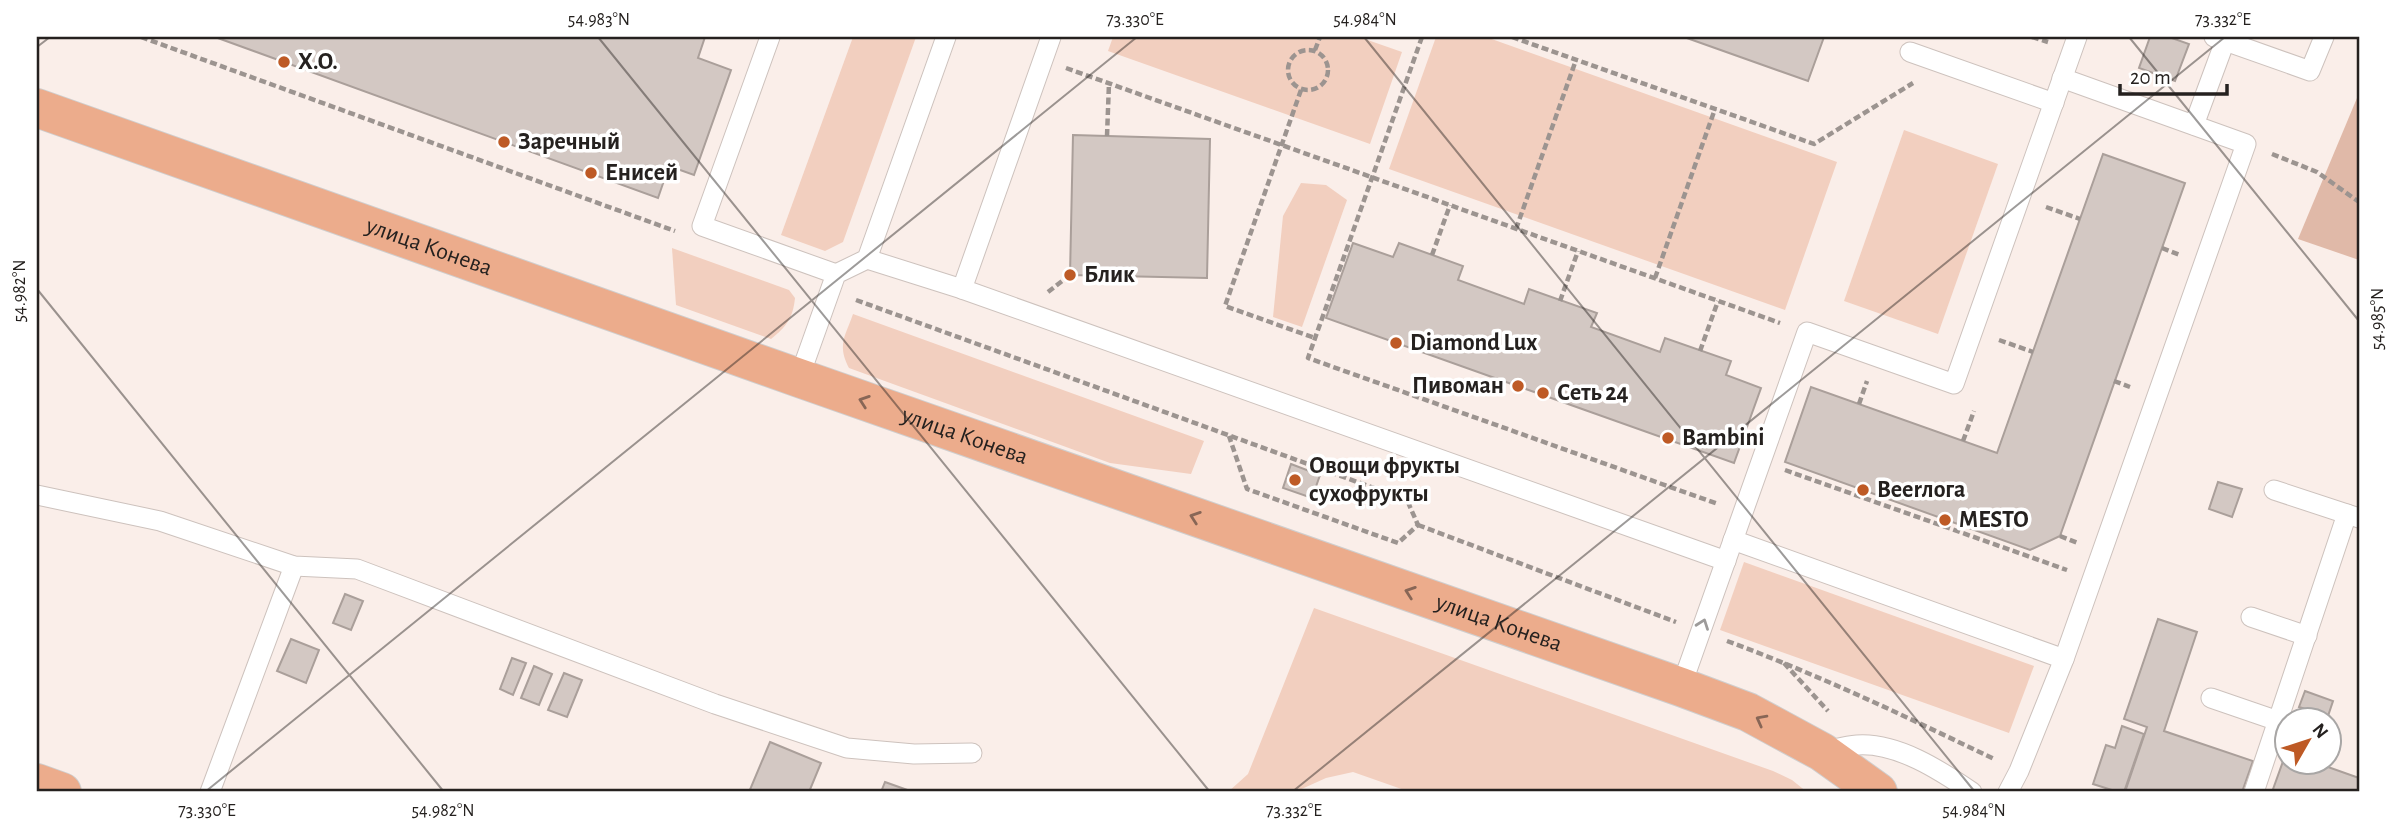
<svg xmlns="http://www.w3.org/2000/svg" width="2396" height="829" font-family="'Alegreya Sans',sans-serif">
<rect width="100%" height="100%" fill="#faeee9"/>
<g fill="#f2cfbf">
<path d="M853,37H916L843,242L825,251L781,235Z"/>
<path d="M1113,37H1359L1402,52L1370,144L1108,51Z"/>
<path d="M1436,37H1486L1837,162L1785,310L1389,169Z"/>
<path d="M1904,130L1998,164L1938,334L1844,301Z"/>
<path d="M1301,183L1326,185L1347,200L1302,327L1273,317L1283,216Z"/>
<path d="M672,248L789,290L795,298C793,318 786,327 771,339L676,305Z"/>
<path d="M853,314L1204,441L1191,474L1110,463L849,368C837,345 845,337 853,314Z"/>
<path d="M1744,562L2034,666L2009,733L1720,630Z"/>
<path d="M1314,608L1773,771L1792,780L1807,792H1410L1353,772L1326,778L1295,792H1228L1248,774Z"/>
</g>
<path fill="#e0b9a8" d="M2357,98L2359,99V260L2298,239Z"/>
<g fill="#d3c8c3" stroke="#aa9f9a" stroke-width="2">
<path d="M215,37H705L698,58L731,70L694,175L669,166L658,198Z"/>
<path d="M1684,37H1824L1808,81Z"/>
<path d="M2150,37H2169L2189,44L2175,81L2139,68Z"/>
<path d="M1073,135L1210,139L1207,278L1070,275Z"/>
<path d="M2103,154L2185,183L2060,536L2030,550L1785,462L1811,387L1997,453Z"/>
<path d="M1353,243L1393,257L1399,243L1463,266L1458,280L1524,304L1529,289L1597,313L1591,327L1660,352L1665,338L1731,361L1726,375L1761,388L1734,463L1326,318Z"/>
<path d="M1291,464L1320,475L1312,498L1283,488Z"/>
<path d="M2218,482L2242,489L2232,517L2209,509Z"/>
<path d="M345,594L363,601L351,630L333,623Z"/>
<path d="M2158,619L2197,632L2164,731L2253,761L2242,792H2125L2147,727L2124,719Z"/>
<path d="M291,639L319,650L306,683L277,671Z"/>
<path d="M512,658L526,663L513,695L500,689Z"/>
<path d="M534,666L552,674L539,705L521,698Z"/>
<path d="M564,673L582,680L567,717L548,710Z"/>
<path d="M2305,691L2333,701L2328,716L2299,707Z"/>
<path d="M2122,726L2144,734L2124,792H2118L2093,784L2106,745L2115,748Z"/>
<path d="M770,742L821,763L809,792H749Z"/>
<path d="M2286,753L2288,762H2314L2359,778V792H2272Z"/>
<path d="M885,782L913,792H881Z"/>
</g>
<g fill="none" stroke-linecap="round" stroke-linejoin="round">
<g stroke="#cdc2bd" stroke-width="21">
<g id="service">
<path d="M770,37L702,226L836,274"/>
<path d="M2214,37L2310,71L2324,37"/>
<path d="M1910,52L2054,103"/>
<path d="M2194,125L2225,41"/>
<path d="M867,259L962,289L1726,561"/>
<path d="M962,289L1051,37"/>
<path d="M799,378L836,274L867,259L946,37"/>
<path d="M2274,490L2359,518"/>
<path d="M37,495L160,521L294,566L357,569L715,704L847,748L914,754L972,753"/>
<path d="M1733,540L2064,659"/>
<path d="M2251,617L2307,636"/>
<path d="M1681,687L1807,332L1954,384L2077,37"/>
<path d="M2211,698L2278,721"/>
<path d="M1824,751C1835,749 1846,746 1857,745C1897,742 1941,771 1972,792"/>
<path d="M210,792L294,566"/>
<path d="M2008,792L2019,771L2064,659L2246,144L2062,78"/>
<path d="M2254,792L2347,514"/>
</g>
</g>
<g stroke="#cfcece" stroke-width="40">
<g id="primary">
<path id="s1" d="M37,108L799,378L1681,687L1748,712L1822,752L1878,792"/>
<path d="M37,783L62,792"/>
</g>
</g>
<g stroke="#9c9490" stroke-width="4.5" stroke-dasharray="7 3.5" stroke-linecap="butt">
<path d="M141,37L675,231"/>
<path d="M1422,37L1308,358L1718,504"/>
<path d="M1512,37L1814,144L1913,83"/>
<path d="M2032,37L2048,42"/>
<circle cx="1308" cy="70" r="20"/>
<path d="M1315,50L1320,37"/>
<path d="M1066,68L1780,323"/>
<path d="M1301,90L1225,306L1315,338"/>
<path d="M1107,136L1109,83"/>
<path d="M2272,154L2317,172L2359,202"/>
<path d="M2046,207L2080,219"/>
<path d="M1516,229L1576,60"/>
<path d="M2162,248L2180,255"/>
<path d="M1432,255L1450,205"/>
<path d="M1655,278L1715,109"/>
<path d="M1048,292L1070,275"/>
<path d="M856,300L1407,500L1418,525L1398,543L1247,489L1229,436"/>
<path d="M1560,301L1578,251"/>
<path d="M1999,340L2033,352"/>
<path d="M1700,351L1718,301"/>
<path d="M2114,381L2130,387"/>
<path d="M1859,404L1867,381"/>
<path d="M1963,441L1974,411"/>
<path d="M1785,470L2067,570"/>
<path d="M1418,525L1676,622"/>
<path d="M2060,536L2078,543"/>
<path d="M1727,641C1819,675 1907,717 1994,759"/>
<path d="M1784,663L1828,711"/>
</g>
<use href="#service" stroke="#fff" stroke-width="19"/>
<use href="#primary" stroke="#ecac8c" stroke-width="38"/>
</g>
<defs><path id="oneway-chevron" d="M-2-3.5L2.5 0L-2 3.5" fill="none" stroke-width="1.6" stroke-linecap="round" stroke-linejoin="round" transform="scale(1.75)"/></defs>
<g stroke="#886656">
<use href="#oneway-chevron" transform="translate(864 401) rotate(-161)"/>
<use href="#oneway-chevron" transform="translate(1195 517) rotate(-161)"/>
<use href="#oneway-chevron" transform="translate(1410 592) rotate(-161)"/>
<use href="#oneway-chevron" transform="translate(1761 720) rotate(-152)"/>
</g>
<use stroke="#9d9b9a" href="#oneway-chevron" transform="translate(1703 624) rotate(-70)"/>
<path fill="none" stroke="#25211f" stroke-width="2" stroke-opacity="0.45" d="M598,37L1210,792M1364,37L1975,792M2129,37L2359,321M37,47L50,37M37,289L444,792M205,792L1137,37M1292,792L2225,37"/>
<g fill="#be5a25" stroke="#fff" stroke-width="2.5">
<circle cx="284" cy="62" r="7"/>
<circle cx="504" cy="142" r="7"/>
<circle cx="591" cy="173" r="7"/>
<circle cx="1070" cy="275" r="7"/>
<circle cx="1396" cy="343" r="7"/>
<circle cx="1518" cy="386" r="7"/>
<circle cx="1543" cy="393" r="7"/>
<circle cx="1668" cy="438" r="7"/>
<circle cx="1295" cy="480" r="7"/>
<circle cx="1863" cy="490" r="7"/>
<circle cx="1945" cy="520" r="7"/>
</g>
<g text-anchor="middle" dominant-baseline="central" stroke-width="7" stroke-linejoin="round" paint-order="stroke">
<g font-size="24" font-weight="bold" fill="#25211f" stroke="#fff" text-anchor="start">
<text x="298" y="62">X.O.</text>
<text x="518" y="142">Заречный</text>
<text x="605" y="173">Енисей</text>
<text x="1084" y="275">Блик</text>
<text x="1410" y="343">Diamond Lux</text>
<text x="1504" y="386" text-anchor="end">Пивоман</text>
<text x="1557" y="393">Сеть 24</text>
<text x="1682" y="438">Bambini</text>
<text x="1309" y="466">Овощи фрукты<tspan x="1309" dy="28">сухофрукты</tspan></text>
<text x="1877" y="490">Beerлога</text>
<text x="1959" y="520">MESTO</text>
</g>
<g font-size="24" fill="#25211f" stroke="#fff">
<text stroke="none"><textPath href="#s1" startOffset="416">улица Конева</textPath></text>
<text stroke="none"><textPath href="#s1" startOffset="984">улица Конева</textPath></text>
<text stroke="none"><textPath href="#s1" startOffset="1550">улица Конева</textPath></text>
</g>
</g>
<rect width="2396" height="829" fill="none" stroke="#ffffff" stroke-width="77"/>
<g transform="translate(2308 741) rotate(51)"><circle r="33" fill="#ffffff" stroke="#a8a6a5" stroke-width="2"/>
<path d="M0-5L12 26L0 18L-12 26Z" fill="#be5a25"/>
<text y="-10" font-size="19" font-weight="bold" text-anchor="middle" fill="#25211f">N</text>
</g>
<path d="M2120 84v10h107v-10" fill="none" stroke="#25211f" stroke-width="3.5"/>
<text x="2130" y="84" font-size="21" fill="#25211f" stroke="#ffffff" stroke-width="5" paint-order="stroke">20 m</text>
<rect x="38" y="38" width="2320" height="752" fill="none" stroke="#25211f" stroke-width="2.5"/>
<g font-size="18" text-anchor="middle" fill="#25211f">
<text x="599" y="25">54.983°N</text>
<text x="1135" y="25">73.330°E</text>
<text x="1365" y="25">54.984°N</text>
<text x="2223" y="25">73.332°E</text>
<text transform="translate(19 291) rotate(-90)" y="6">54.982°N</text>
<text transform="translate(2377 319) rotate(-90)" y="6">54.985°N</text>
<text x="207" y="816">73.330°E</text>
<text x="443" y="816">54.982°N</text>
<text x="1294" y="816">73.332°E</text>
<text x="1974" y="816">54.984°N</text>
</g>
</svg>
